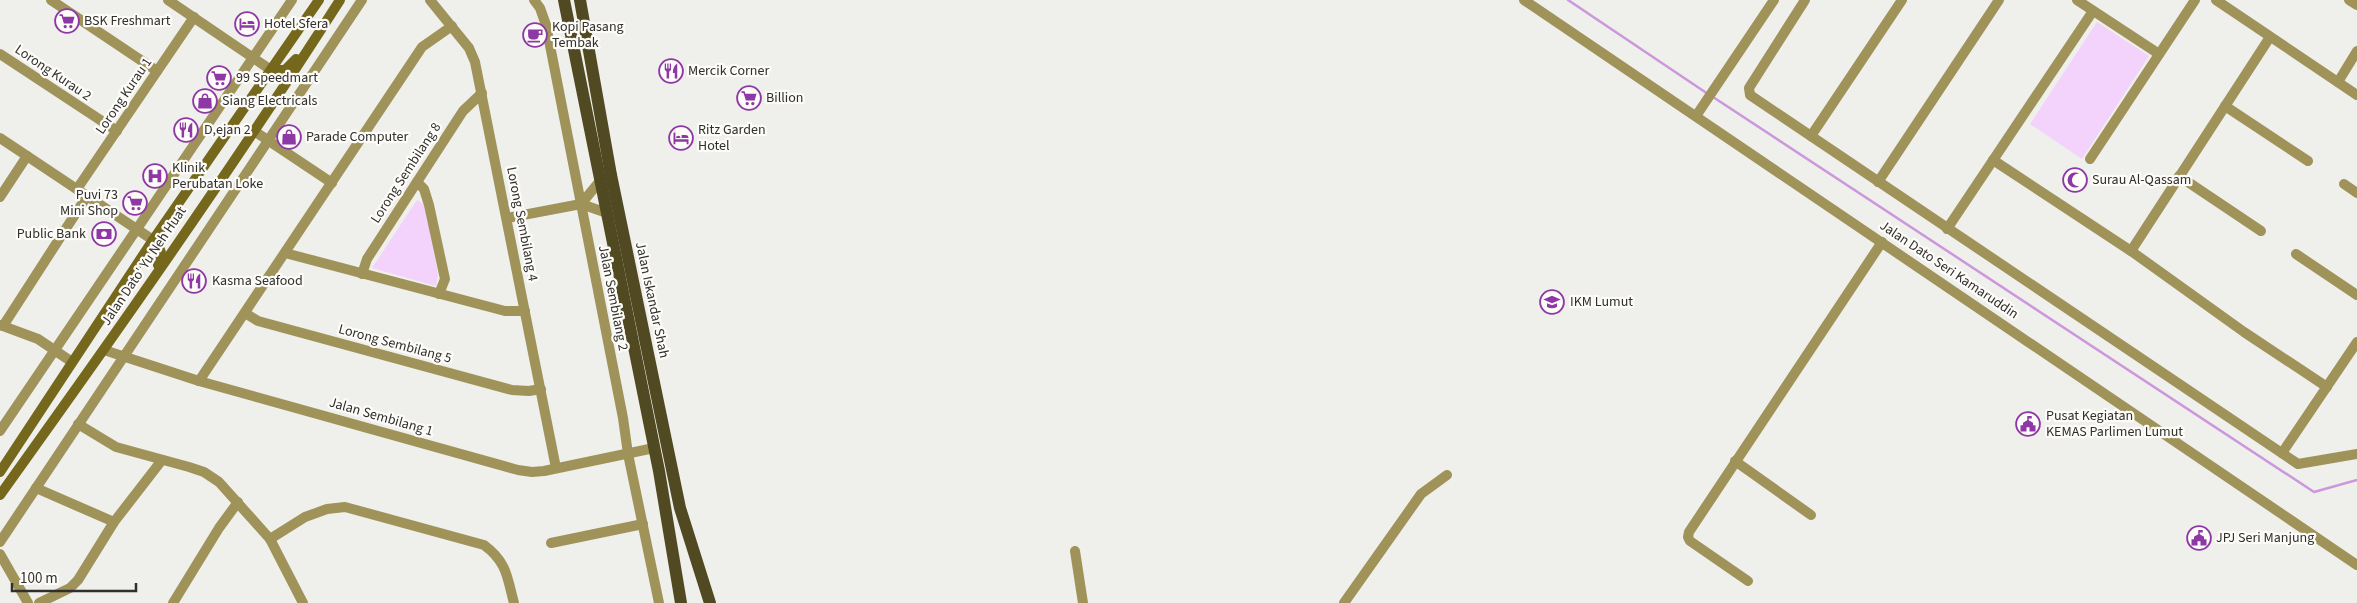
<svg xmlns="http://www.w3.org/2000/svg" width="2357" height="603" font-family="'Source Sans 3',sans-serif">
<rect width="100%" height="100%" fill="#efefeb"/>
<g fill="#f3d3fc">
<path d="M2097,22L2149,56L2082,159L2030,124Z"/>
<path d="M417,200L425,205L438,274L436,286L372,268Z"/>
</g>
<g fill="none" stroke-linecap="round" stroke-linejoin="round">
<g stroke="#cc97dc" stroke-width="2.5">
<path d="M1568,0L1708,94"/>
<path d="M1713,97L2314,492L2357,480"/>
</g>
<g stroke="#9f935a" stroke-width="10">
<path d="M51,0L157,71"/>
<path d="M168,0L271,70"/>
<path d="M430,0L469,48L475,62L556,468"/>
<path d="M534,0L540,8L546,25L623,418L628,454L659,603"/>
<path d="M1805,0L1749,88L1750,95L2298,464L2357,454"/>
<path d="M2077,0L2159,54"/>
<path d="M2216,0L2357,95"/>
<path d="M2349,0L2357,5"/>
<path d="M0,54L117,131"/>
<path d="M2338,82L2357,51"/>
<path d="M2225,106L2308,161"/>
<path d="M254,131L332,183"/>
<path d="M1811,136L1902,0"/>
<path d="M0,138L153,240"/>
<path d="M2090,159L2195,0"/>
<path d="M1993,160L2131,251L2244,332L2327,387"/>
<path d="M2179,176L2261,231"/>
<path d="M417,182L424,189L429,205L445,279L439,294"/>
<path d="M1878,182L1999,0"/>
<path d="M2344,184L2357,193"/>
<path d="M77,189L194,17"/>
<path d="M0,197L27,156"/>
<path d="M581,204L600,181"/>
<path d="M507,218L581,204L607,213"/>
<path d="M1947,229L2093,11"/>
<path d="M2131,251L2270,37"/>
<path d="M285,253L505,311H525"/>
<path d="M2296,254L2357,295"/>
<path d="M362,274L367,259L463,111L482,93"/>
<path d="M245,313L258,321L512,390L529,391L541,389"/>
<path d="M0,325L38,339L72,362"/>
<path d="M3,326L87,196"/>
<path d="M104,350L199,381L518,470L532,472L544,471L654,448"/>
<path d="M199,381L422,47L452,26"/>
<path d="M78,424L116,447L189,467L204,472L219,482L270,539L303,603"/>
<path d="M0,431L292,0"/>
<path d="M2282,453L2357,342"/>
<path d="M1735,461L1811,515"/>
<path d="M36,488L114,522"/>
<path d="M270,539L305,517L327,509L345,507L484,545C507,562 507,577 514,603"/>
<path d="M0,542L362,0"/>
<path d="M551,543L643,524"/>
<path d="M1075,551L1083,603"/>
<path d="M0,554L28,603"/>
<path d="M1748,581L1690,541L1688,537L1689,532L1882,242"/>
<path d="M39,603L70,588L78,580L114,522L162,460"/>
<path d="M173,603L219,528L238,502"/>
<path d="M1344,603L1421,494L1447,475"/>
</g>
<g stroke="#9f935a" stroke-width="10">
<path d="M1524,0L2357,565"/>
<path d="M1696,116L1774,0"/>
</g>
<g stroke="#75671b" stroke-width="10">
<path d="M271,70H285L296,59"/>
<path d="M153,240C162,249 163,254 158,265"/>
<path d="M0,472L153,240L319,0"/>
<path d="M0,495C117,332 232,169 340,0"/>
</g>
<g stroke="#514921" stroke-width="12">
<path d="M564,0L659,471L681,603"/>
<path d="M580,0L611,175L680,508L710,603"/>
</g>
</g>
<defs>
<g id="supermarket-ring" transform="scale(1.25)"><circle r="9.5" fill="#fdfcf8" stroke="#8e38a5" stroke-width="1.5"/><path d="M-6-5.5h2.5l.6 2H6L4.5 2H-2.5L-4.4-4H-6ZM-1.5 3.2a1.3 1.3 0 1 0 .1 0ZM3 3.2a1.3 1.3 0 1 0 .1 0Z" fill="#8e38a5"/></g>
<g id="hotel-ring" transform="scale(1.25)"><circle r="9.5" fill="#fdfcf8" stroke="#8e38a5" stroke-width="1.5"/><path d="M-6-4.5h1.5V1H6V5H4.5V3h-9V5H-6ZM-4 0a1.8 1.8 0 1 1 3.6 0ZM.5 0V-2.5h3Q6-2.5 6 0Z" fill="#8e38a5"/></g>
<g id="cafe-ring" transform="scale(1.25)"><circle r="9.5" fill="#fdfcf8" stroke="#8e38a5" stroke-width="1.5"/><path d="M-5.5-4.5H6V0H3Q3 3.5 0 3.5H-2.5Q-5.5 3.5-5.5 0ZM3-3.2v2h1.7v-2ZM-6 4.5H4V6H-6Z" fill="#8e38a5"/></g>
<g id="restaurant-ring" transform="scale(1.25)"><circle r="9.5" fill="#fdfcf8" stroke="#8e38a5" stroke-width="1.5"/><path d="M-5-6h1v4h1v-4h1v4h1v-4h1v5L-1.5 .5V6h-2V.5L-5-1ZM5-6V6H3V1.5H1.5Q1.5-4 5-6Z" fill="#8e38a5"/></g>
<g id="shop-ring" transform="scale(1.25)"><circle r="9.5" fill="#fdfcf8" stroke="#8e38a5" stroke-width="1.5"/><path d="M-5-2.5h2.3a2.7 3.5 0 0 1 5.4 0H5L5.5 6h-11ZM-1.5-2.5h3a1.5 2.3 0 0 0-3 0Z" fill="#8e38a5"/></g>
<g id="hospital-ring" transform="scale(1.25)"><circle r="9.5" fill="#fdfcf8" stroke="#8e38a5" stroke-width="1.5"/><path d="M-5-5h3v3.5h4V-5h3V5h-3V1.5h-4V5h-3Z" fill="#8e38a5"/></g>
<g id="mosque-ring" transform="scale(1.25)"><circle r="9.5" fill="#fdfcf8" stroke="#8e38a5" stroke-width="1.5"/><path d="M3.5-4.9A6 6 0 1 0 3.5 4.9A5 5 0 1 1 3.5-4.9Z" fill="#8e38a5"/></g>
<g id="bank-ring" transform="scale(1.25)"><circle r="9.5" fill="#fdfcf8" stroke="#8e38a5" stroke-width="1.5"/><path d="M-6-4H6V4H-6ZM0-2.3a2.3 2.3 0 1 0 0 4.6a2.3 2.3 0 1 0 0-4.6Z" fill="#8e38a5"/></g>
<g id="university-ring" transform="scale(1.25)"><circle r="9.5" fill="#fdfcf8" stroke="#8e38a5" stroke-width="1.5"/><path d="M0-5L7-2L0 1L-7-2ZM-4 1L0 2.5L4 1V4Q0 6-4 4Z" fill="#8e38a5"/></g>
<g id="civic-ring" transform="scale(1.25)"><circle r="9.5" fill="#fdfcf8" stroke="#8e38a5" stroke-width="1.5"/><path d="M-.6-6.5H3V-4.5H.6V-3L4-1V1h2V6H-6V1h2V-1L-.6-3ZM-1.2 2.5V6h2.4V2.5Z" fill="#8e38a5"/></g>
</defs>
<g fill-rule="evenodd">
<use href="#supermarket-ring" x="67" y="21"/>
<use href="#hotel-ring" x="247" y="24"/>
<use href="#cafe-ring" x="535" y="35"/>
<use href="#restaurant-ring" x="671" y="71"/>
<use href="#supermarket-ring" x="219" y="78"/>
<use href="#supermarket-ring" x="749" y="98"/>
<use href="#shop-ring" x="205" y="101"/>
<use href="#restaurant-ring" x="186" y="130"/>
<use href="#shop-ring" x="289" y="137"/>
<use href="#hotel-ring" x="681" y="138"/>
<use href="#hospital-ring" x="155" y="176"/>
<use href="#mosque-ring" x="2075" y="180"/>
<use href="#supermarket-ring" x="135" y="203"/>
<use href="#bank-ring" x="104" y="234"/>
<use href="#restaurant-ring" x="194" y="281"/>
<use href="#university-ring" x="1552" y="302"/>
<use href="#civic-ring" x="2028" y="424"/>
<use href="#civic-ring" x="2199" y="538"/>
</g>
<g text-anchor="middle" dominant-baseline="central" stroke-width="4.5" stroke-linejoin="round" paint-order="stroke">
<g font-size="14" fill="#302f2e" stroke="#fdfcf8" text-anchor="start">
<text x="84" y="21">BSK Freshmart</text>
<text x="264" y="24">Hotel Sfera</text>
<text x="552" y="27">Kopi Pasang<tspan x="552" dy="16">Tembak</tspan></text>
<text x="688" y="71">Mercik Corner</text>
<text x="236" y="78">99 Speedmart</text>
<text x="766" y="98">Billion</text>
<text x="222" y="101">Siang Electricals</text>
<text x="204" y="130">D,ejan 2</text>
<text x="698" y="130">Ritz Garden<tspan x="698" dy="16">Hotel</tspan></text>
<text x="306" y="137">Parade Computer</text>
<text x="172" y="168">Klinik<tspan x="172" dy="16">Perubatan Loke</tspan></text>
<text x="2092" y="180">Surau Al-Qassam</text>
<text x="118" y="195" text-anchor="end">Puvi 73<tspan x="118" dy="16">Mini Shop</tspan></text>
<text x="86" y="234" text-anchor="end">Public Bank</text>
<text x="212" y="281">Kasma Seafood</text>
<text x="1570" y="302">IKM Lumut</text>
<text x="2046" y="416">Pusat Kegiatan<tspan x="2046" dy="16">KEMAS Parlimen Lumut</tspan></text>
<text x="2216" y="538">JPJ Seri Manjung</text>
</g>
<g font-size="14" fill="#302f2e" stroke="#fdfcf8">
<text transform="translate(53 73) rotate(34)">Lorong Kurau 2</text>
<text transform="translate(124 96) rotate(-56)">Lorong Kurau 1</text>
<text transform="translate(406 173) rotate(-57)">Lorong Sembilang 8</text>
<text transform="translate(522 224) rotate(79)">Lorong Sembilang 4</text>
<text transform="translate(144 266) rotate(-56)">Jalan Dato' Yu Neh Huat</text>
<text transform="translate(1949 270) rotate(34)">Jalan Dato Seri Kamaruddin</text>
<text transform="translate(613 298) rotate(79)">Jalan Sembilang 2</text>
<text transform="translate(652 300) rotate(78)">Jalan Iskandar Shah</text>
<text transform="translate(395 344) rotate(15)">Lorong Sembilang 5</text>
<text transform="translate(381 417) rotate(16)">Jalan Sembilang 1</text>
</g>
</g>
<path d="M12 583v8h124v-8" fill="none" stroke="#302f2e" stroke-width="2.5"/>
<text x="20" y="583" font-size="15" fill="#302f2e" stroke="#fdfcf8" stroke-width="4" paint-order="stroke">100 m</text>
</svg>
